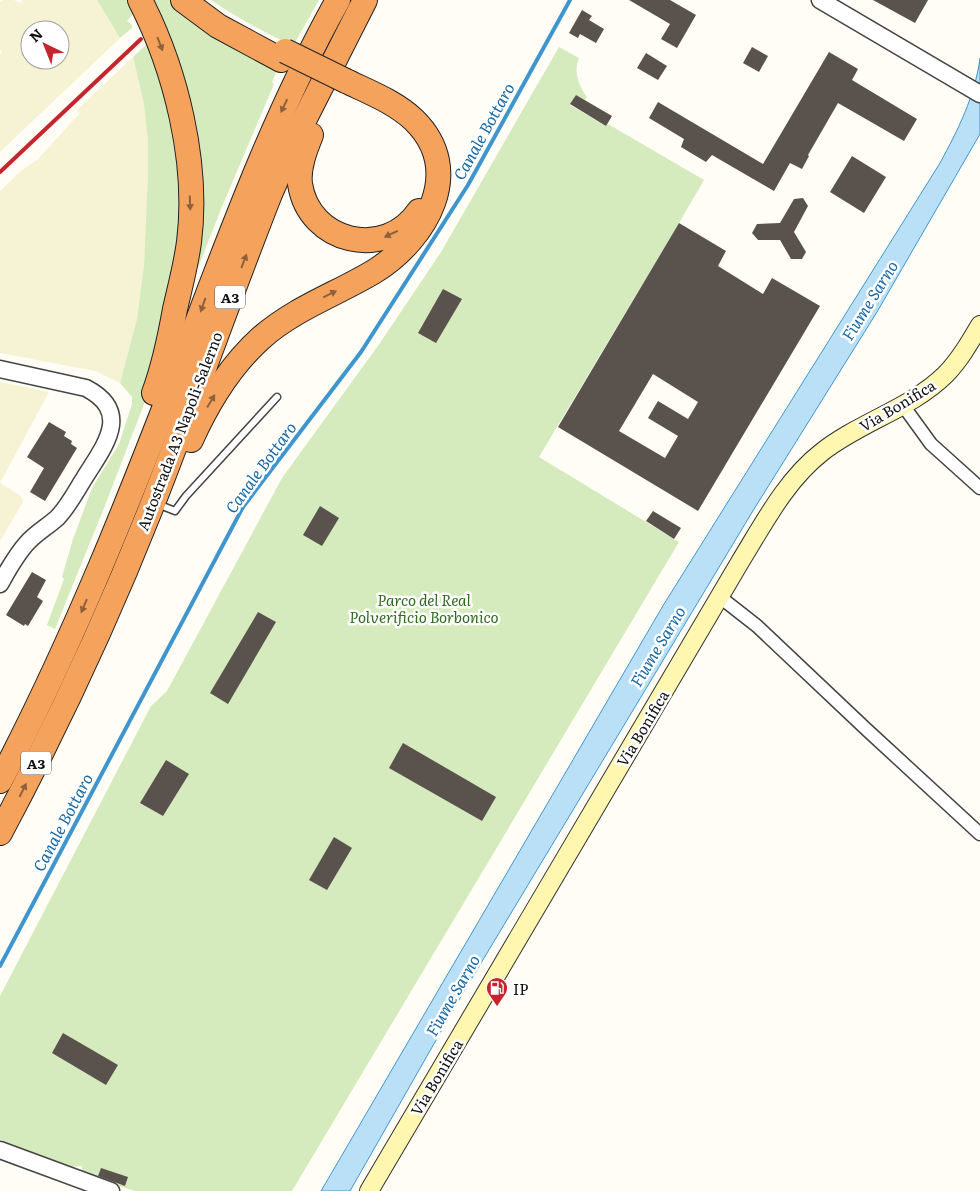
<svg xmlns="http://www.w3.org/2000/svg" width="980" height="1191" font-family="Literata,serif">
<rect width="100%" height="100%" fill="#fffdf5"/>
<g fill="#f6f3d4" fill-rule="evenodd">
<path d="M3,0H14L21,3L22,0H97L120,38L0,152V55L2,51L0,50V1L2,2ZM30,30H60V60H30Z"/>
<path d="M133,57L144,104L148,141V172L144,265L137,319L120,383L95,371L0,353V191L21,171L37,160L80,113L76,111Z"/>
<path d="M0,382L49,392L0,483L21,496L23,502L0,541Z"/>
</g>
<g fill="#d5ebbd">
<path d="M97,0H134L138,8L127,21L132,25V28L120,38Z"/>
<path d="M149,0H178L279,65L272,82L274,84L221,209L198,268L192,265L197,232Z"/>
<path d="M211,0H319L293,46C264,32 237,18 211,0Z"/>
<path d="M147,44L154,46L181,159L183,230L148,394L104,508L55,629L47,625L64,579L62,577L73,539L92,488L119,444L132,404V397L120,383L137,319L144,265L148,172V141L144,104L133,57Z"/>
<path d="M559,47L579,58C573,72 579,86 587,97L585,100L576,95L570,105L606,126L608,124L704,180L679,223L539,457L679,542L292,1191H135L98,1180L82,1173V1166L69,1167L0,1140V996L151,706L167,691L282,478L380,343L441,252Z"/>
</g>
<path fill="#b9e0f7" stroke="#3f96cf" d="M980,58V134L877,312L751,514L463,993L350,1191H321L664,604L940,163C958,130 975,96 980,58Z"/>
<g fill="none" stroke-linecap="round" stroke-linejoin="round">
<path stroke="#3f96cf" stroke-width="4" d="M0,966L243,507L361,352L468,185L570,0"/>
</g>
<g fill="#5a524d" fill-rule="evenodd">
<path d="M629,0H670L696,15L677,48L661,39L670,24Z"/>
<path d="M873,0H928L915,23Z"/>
<path d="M582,10L592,16L589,20L604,29L596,43L580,34L578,38L569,33Z"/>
<path d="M752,47L768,56L759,72L743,63Z"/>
<path d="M829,52L858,69L852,80L917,119L904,141L838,103L808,155L809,156L802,169L790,163L774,191L712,155L706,162L681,147L684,139L649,118L658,102L763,164Z"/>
<path d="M646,53L667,66L658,80L637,68Z"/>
<path d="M576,95L612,116L606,126L570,104Z"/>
<path d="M852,156L886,177L864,213L830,192Z"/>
<path d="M803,198L808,206L794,232L806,252L802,259H791L780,240H758L752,233L757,224L780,223L794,199Z"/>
<path d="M679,223L726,251L718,266L763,294L772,278L820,306L698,511L558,427ZM653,374L698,402L688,419L658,401L648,418L678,436L665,458L619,431Z"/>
<path d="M443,289L462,299L436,343L418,333Z"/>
<path d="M49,422L66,432L64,436L72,441L71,444L77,448L45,501L30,492L44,468L27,457Z"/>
<path d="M320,506L339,518L322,546L303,535Z"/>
<path d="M653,511L681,528L674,539L646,521Z"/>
<path d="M32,572L46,580L37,597L43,601L28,626L25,624L24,626L6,615Z"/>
<path d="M258,612L276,622L228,704L210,693Z"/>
<path d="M403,743L496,797L482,821L389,768Z"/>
<path d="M166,760L189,774L163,816L140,803Z"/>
<path d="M334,837L352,848L327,890L309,880Z"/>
<path d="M63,1033L118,1065L106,1085L52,1053Z"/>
<path d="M101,1168L128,1177L125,1186L98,1176Z"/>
</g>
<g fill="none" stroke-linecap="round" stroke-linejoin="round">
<g stroke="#444" stroke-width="9">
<path id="service" d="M165,507L175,511L186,496L277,397"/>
</g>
<g stroke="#444" stroke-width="15">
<g id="minor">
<path d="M902,404L931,444L980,488"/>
<path d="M720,597L757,626L866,729L980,834"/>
</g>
</g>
<g stroke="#444" stroke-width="19">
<g id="tertiary">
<path d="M820,0L980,94"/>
<path d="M0,369L86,388C132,412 105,445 85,477C76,491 68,507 57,518C47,527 36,533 27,543C16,555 8,570 0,584"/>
<path d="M0,1150L111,1191"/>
</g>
</g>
<g stroke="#333" stroke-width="20">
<path id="secondary" d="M369,1191L740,562C764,523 786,480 822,452C860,422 910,409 945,375C959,361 970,342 980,325"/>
</g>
<g stroke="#222" stroke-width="26">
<g id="motorway">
<path d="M140,0C176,70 199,163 189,242C186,265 180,287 175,309C170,337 164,366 154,393"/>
<path d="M183,0L218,26L281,60"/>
<path d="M311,135C305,150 298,168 300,184C309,243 385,261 419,211"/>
<path d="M191,440C208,402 230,366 261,338C295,308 337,294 375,271C426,239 466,171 414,120C395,102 369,92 346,81"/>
<path d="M0,781C73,642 131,496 187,349C232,230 276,111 338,0"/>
<path d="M0,833C56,728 107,619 151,508C192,404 229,298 270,194L292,144L365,0"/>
</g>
</g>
<use href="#service" stroke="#fff" stroke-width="6"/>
<use href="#minor" stroke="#fff" stroke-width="12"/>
<use href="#tertiary" stroke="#fff" stroke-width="16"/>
<use href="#secondary" stroke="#fff6b0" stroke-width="18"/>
<use href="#motorway" stroke="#f5a25d" stroke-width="24"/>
<path stroke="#c4262e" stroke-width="4" d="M0,172L141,39"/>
<g stroke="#222" stroke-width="26" stroke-linecap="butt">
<path id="motorway-bridge" d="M285,51L346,81"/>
</g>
<use href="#motorway-bridge" stroke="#f5a25d" stroke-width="24"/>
</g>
<defs><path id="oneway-solid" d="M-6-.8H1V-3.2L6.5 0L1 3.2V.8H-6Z" transform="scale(1.25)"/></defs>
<g fill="#8e613b">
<use href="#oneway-solid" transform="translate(160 44) rotate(69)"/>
<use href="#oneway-solid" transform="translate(284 106) rotate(115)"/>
<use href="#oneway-solid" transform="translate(190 203) rotate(88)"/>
<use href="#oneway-solid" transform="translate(391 234) rotate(155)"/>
<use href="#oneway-solid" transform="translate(244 261) rotate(-69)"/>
<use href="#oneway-solid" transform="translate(330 294) rotate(-26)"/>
<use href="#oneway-solid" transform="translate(203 305) rotate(110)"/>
<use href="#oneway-solid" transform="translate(211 401) rotate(-59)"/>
<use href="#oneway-solid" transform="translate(84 606) rotate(113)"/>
<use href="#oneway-solid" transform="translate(23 790) rotate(-63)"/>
</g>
<defs>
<g id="fuel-pin" transform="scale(1.125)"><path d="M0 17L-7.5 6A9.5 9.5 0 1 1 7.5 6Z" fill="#c4262e" stroke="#fff"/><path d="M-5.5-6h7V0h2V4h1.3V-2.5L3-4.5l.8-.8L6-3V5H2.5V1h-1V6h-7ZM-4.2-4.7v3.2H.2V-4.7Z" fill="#fff"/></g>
</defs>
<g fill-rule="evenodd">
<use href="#fuel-pin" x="497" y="988"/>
</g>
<g text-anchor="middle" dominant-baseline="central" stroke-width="5" stroke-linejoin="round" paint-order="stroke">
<g fill="#fff" stroke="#585858" stroke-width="1">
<rect x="215" y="285.5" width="30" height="23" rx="4"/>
<rect x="21" y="751.5" width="30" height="23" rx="4"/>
</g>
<g font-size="14" font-weight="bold" fill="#111">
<text x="230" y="297">A3</text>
<text x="36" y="763">A3</text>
</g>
<g font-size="15" fill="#111" stroke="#fff">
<text transform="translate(897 405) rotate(-31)">Via Bonifica</text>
<text transform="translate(179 431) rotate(-69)">Autostrada A3 Napoli-Salerno</text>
<text transform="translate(642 728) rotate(-59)">Via Bonifica</text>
<text transform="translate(436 1077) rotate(-59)">Via Bonifica</text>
</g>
<g font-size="15" font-style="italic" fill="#2f6b1f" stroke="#fff">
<text x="424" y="599">Parco del Real<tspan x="424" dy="17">Polverificio Borbonico</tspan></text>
</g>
<g font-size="15" fill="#111" stroke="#fff" text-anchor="start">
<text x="513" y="988">IP</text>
</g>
<g font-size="16" font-style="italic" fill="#1768a6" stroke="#fff">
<text transform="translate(483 131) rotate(-61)">Canale Bottaro</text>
<text transform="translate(869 300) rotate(-58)">Fiume Sarno</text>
<text transform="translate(260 467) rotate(-54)">Canale Bottaro</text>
<text transform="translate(657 646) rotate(-59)">Fiume Sarno</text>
<text transform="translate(62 822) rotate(-62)">Canale Bottaro</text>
<text transform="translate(452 995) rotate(-60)">Fiume Sarno</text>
</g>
</g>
<g transform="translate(45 45) rotate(317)"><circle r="24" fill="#ffffff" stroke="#a0a0a0"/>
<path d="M0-4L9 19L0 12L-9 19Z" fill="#c4262e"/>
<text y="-8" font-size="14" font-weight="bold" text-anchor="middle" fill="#111111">N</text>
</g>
</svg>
